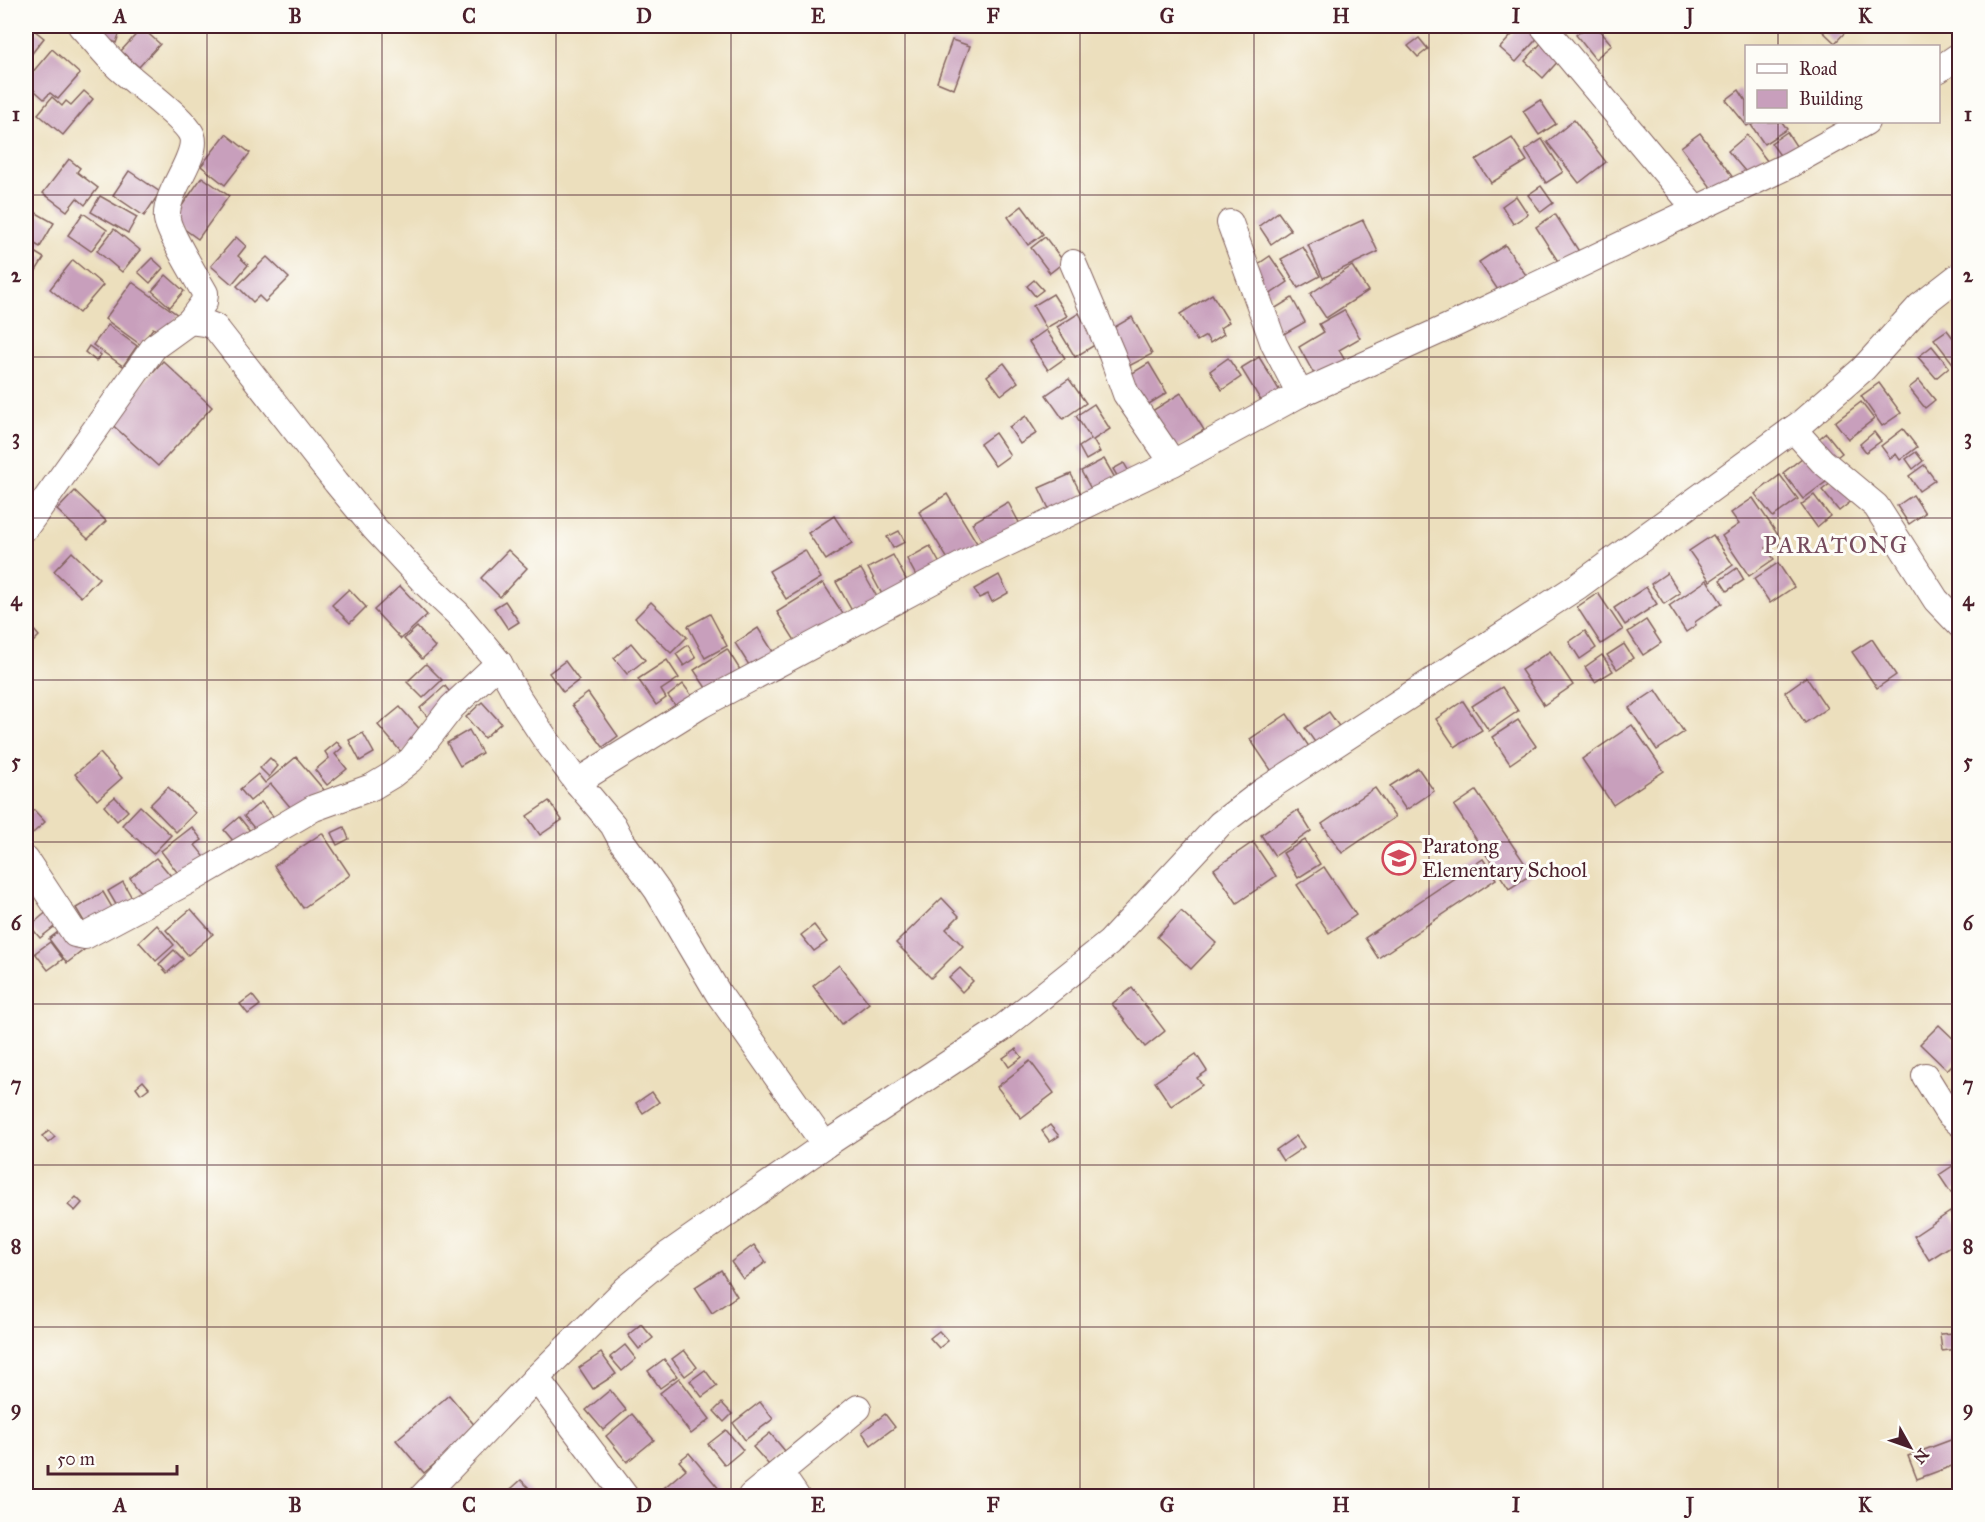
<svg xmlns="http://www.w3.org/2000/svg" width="1985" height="1522" font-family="'IM FELL Great Primer',serif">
<rect width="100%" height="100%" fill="#fdfcf7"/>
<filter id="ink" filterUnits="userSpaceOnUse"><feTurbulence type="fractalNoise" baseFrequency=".0167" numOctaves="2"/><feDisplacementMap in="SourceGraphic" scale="12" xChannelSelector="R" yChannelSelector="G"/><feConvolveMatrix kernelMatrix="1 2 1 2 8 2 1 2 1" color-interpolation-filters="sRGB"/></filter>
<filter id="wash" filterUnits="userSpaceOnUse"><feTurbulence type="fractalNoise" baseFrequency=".008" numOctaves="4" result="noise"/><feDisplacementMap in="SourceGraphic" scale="24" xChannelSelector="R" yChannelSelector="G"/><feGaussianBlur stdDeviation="1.35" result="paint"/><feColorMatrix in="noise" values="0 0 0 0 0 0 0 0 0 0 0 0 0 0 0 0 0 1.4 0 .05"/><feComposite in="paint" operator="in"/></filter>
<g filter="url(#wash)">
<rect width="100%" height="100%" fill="#ecdfbd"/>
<g id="blocks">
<g fill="#c89fbc">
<path d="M26,26H29L44,38L26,61Z"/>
<path d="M87,26H122L116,43L89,30Z"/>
<path d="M1454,26H1472L1461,34Z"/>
<path d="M1520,26H1535L1543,32L1516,62L1500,48Z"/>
<path d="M1588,26H1596L1612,45L1595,59L1576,35Z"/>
<path d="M1817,26H1851L1835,43Z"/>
<path d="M1945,26H1960V32L1954,37Z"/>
<path d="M142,28L160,44L139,67L121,51Z"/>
<path d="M1419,38L1428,49L1418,57L1408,46Z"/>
<path d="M952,40L970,46L954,89L937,82Z"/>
<path d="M1543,41L1561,58L1543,78L1525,61Z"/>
<path d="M52,49L80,74L58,99L50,93L44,99L26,83V80Z"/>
<path d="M1739,90L1746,101V122H1753L1747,126L1726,100Z"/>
<path d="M84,91L93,99L63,135L38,114L52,97L62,106L66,101L71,105Z"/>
<path d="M1540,100L1556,124L1539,135L1523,111Z"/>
<path d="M1574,120L1606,162L1579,183L1547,142Z"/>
<path d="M1757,122H1782L1787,129L1764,144L1751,125Z"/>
<path d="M1787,132L1802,155L1787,165L1771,143Z"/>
<path d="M1700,133L1734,179L1715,193L1681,147Z"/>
<path d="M226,134L250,153L225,185L201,166Z"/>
<path d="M1747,135L1768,162L1750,177L1728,151Z"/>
<path d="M1512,138L1527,161L1491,183L1476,160Z"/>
<path d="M1542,139L1563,172L1546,183L1525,150Z"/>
<path d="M69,159L80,168L77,172L98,188L85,205L77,198L67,211L43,193Z"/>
<path d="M129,171L160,192L144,216L113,195Z"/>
<path d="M202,177L229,196L198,239L172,220Z"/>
<path d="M1541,186L1553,203L1541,212L1528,195Z"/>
<path d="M100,196L137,217L128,233L91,212Z"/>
<path d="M1516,196L1528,214L1513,224L1502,206Z"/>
<path d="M1022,206L1043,234L1028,245L1008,217Z"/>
<path d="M26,207L54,223L40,247L26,239Z"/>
<path d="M1278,212L1291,230L1271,244L1259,226Z"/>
<path d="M83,213L107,230L91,251L68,235Z"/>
<path d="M1555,214L1580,253L1561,266L1536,227Z"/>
<path d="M1363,220L1378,252L1323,278L1308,245Z"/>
<path d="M114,229L140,250L122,272L97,251Z"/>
<path d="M236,237L246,246L238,256L248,265L232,284L211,266Z"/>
<path d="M1045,237L1064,262L1050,273L1031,248Z"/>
<path d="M1505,245L1526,275L1500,293L1479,262Z"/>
<path d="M26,247L44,258L32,277L26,273Z"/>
<path d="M1303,247L1320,276L1298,288L1281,259Z"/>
<path d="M1270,256L1288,282L1269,295L1251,269Z"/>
<path d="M267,257L289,278L265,302L259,296L253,302L237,286Z"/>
<path d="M152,258L163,268L150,283L138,272Z"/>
<path d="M73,260L103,285L79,313L50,289Z"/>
<path d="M1352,266L1368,291L1326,318L1310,294Z"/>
<path d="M166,275L184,291L170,307L152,291Z"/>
<path d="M1034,280L1043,290L1035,296L1027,286Z"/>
<path d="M132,282L178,315L164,335L153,328L141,345L105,319Z"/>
<path d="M1053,294L1067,316L1046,328L1033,306Z"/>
<path d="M1212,294L1229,322L1220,328L1224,334L1210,343L1206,336L1197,341L1180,314Z"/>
<path d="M1292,298L1305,322L1282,335L1269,312Z"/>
<path d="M1344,310L1360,338L1339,350L1348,366L1319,383L1299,347L1324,332L1319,324Z"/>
<path d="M1079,313L1098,343L1075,357L1057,327Z"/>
<path d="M1132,317L1152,354L1125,368L1106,332Z"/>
<path d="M108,325L137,346L123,366L93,345Z"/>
<path d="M1046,330L1065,358L1048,370L1029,342Z"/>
<path d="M1947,330L1960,347V363L1955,366L1934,339Z"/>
<path d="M89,346L101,355L96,361L85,352Z"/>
<path d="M1932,346L1949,367L1936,378L1918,357Z"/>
<path d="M1259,357L1281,393L1263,404L1241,368Z"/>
<path d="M1228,358L1241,377L1222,390L1210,371Z"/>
<path d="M163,361L212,407L158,466L108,421Z"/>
<path d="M1004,363L1018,382L1001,395L987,376Z"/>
<path d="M1149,363L1167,393L1144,407L1126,377Z"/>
<path d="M1069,379L1086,403L1063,419L1046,395Z"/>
<path d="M1919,380L1935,400L1925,408L1909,388Z"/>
<path d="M1879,383L1901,413L1882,426L1861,396Z"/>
<path d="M1181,393L1204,430L1175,448L1152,411Z"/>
<path d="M1861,402L1874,419L1848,439L1835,422Z"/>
<path d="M1094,404L1110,429L1093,440L1100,452L1086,460L1079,447L1091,439L1076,416Z"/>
<path d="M1026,416L1037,433L1020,444L1009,427Z"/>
<path d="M1903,429L1917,447L1900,460L1896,454L1890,458L1881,446Z"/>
<path d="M1874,432L1881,441L1866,452L1860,444Z"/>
<path d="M995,433L1010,455L995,466L980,444Z"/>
<path d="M1826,433L1842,453L1828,464L1812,444Z"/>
<path d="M1811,451L1831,478L1803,499L1783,473Z"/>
<path d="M1916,452L1923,461L1913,469L1906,459Z"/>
<path d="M1104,459L1118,483L1095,496L1081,471Z"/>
<path d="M1124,463L1132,477L1122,484L1113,469Z"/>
<path d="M1924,465L1935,480L1919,491L1909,476Z"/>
<path d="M1071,474L1084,500L1052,515L1039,488Z"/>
<path d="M1780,475L1798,499L1773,517L1755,494Z"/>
<path d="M1836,479L1853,500L1839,511L1822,490Z"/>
<path d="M75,491L106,521L88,539L57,510Z"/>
<path d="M947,494L980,548L952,566L919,512Z"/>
<path d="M1814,495L1830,516L1817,527L1801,505Z"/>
<path d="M1913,495L1925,513L1909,524L1897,506Z"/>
<path d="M1753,498L1780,538L1766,548L1774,559L1749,576L1722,536L1739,524L1731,513Z"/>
<path d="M1008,502L1022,528L986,548L972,523Z"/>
<path d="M834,516L852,543L826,560L808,533Z"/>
<path d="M899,531L905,542L893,548L887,537Z"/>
<path d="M1713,535L1733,565L1710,581L1689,551Z"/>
<path d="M930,546L944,571L920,583L907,559Z"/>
<path d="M508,550L527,568L500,597L481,578Z"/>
<path d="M805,550L821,578L786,599L769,571Z"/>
<path d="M72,552L99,578L81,597L54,571Z"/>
<path d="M893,555L909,585L884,598L868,568Z"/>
<path d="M1778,563L1794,587L1770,603L1754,579Z"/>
<path d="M1737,568L1744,580L1727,591L1720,580Z"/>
<path d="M861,569L881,604L856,618L836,582Z"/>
<path d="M1667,573L1680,593L1664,604L1651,584Z"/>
<path d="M999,575L1008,593L992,602L988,594L979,598L974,589Z"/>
<path d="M1707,580L1722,603L1695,622L1696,625L1686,632L1669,606Z"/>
<path d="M823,583L845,617L799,647L777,612Z"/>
<path d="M400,586L427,615L401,639L374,610Z"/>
<path d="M1646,587L1657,604L1625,625L1614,608Z"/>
<path d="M349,589L366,607L350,623L332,605Z"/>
<path d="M1598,593L1623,630L1601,644L1577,607Z"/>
<path d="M505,601L519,622L508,629L494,608Z"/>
<path d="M651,602L687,637L671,653L635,618Z"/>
<path d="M710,614L727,646L705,658L688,626Z"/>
<path d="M1646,620L1661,643L1643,655L1628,632Z"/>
<path d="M26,621L39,636L26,649Z"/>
<path d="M417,627L435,647L422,659L404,639Z"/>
<path d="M758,628L777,658L754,673L735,643Z"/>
<path d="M1585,631L1596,648L1580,659L1569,642Z"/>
<path d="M1872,639L1896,675L1877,688L1852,652Z"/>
<path d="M631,643L645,660L627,674L614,658Z"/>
<path d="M1624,644L1633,658L1617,669L1607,655Z"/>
<path d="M688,645L696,658L684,666L676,654Z"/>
<path d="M727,649L744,676L712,697L694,670Z"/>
<path d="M1550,651L1573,685L1544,705L1521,670Z"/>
<path d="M1602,655L1613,671L1595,682L1585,667Z"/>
<path d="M667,660L679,678L661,690L666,698L656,705L638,679Z"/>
<path d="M565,661L579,680L563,692L549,673Z"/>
<path d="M426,664L442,680L423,698L407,682Z"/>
<path d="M1806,677L1827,708L1805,723L1785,692Z"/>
<path d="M683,684L696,701L681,713L668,696Z"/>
<path d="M445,686L456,700L431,721L420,708Z"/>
<path d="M1502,687L1518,711L1489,731L1472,706Z"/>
<path d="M1656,690L1684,732L1657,750L1629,708Z"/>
<path d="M588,693L618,736L603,747L572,705Z"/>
<path d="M1463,701L1482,730L1455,747L1436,719Z"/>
<path d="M482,702L501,723L484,738L466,717Z"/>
<path d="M400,707L424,734L402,753L378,725Z"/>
<path d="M1329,712L1343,732L1319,748L1305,728Z"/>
<path d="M1287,714L1312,751L1275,776L1250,739Z"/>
<path d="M1518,720L1536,746L1510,764L1492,737Z"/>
<path d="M1632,725L1664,771L1613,805L1582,759Z"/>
<path d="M469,730L482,753L460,766L447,743Z"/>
<path d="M363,733L374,753L360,761L349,740Z"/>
<path d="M337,742L342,748L335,754L347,769L327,785L315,770L329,758L325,752Z"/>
<path d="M100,753L122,778L97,800L75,774Z"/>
<path d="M296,757L324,790L296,814L271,784L250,801L240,789L258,774L265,783Z"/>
<path d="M270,758L278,766L269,777L260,768Z"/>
<path d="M1418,768L1434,791L1406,810L1390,786Z"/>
<path d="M168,787L195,813L176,832L150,805Z"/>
<path d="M1375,788L1395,817L1342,853L1322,824Z"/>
<path d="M1476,791L1532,874L1509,889L1454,806Z"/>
<path d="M115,797L128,811L117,821L104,806Z"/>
<path d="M549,801L562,820L540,835L527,816Z"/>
<path d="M261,802L277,821L260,835L244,816Z"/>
<path d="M140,806L171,835L153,854L122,825Z"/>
<path d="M34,810L45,822L33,833L26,824V817Z"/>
<path d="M1298,810L1311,831L1275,856L1261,835Z"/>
<path d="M239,817L255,837L240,849L224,830Z"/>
<path d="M192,827L202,840L195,845L208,861L183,880L161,851Z"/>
<path d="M344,827L349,839L337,845L331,833Z"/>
<path d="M322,833L350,875L303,908L274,866Z"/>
<path d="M1305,840L1320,864L1298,878L1283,853Z"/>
<path d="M1253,842L1276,876L1237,903L1214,869Z"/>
<path d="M156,858L171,876L145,897L130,878Z"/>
<path d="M1483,859L1496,879L1378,958L1365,938Z"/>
<path d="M1324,867L1356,915L1329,933L1297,885Z"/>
<path d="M123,882L136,905L121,913L108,891Z"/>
<path d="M103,892L116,914L89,930L76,908Z"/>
<path d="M942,898L959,916L946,929L963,946L931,978L896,943Z"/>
<path d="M191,909L213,934L188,955L166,930Z"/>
<path d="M49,910L59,923L40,938L30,926Z"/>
<path d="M1181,911L1216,943L1191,969L1157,937Z"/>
<path d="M67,925L85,949L67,963L49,939Z"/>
<path d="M157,925L174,945L156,961L139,942Z"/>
<path d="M814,925L827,942L814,951L801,935Z"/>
<path d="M50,942L63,959L48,970L35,953Z"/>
<path d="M174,950L183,959L167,973L159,964Z"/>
<path d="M839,965L869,1003L842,1024L813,986Z"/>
<path d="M960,968L973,981L962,992L949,978Z"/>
<path d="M1132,988L1165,1031L1145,1047L1112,1004Z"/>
<path d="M252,995L260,1005L248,1014L240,1004Z"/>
<path d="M1939,1025L1960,1045V1057L1947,1070L1920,1044Z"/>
<path d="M1016,1049L1022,1057L1009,1067L1003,1058Z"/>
<path d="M1196,1054L1207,1071L1197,1078L1202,1085L1171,1106L1155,1082Z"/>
<path d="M1030,1061L1054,1093L1021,1118L997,1087Z"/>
<path d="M143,1081L149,1088L141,1094L136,1087Z"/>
<path d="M652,1092L659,1102L643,1113L636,1103Z"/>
<path d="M1050,1125L1059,1136L1050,1142L1042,1131Z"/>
<path d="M49,1131L55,1137L48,1143L42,1136Z"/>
<path d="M1296,1136L1304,1147L1283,1161L1276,1150Z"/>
<path d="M1954,1165L1960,1173V1187L1951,1193L1939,1175Z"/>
<path d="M76,1197L82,1203L75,1211L68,1205Z"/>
<path d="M1950,1212L1960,1227V1240L1929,1260L1914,1236Z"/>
<path d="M754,1245L766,1262L743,1279L731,1262Z"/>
<path d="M721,1270L737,1296L712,1313L695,1287Z"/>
<path d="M641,1324L653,1338L639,1349L628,1335Z"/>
<path d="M939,1331L948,1341L939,1348L930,1338Z"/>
<path d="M1955,1333L1957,1349L1942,1351L1940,1334Z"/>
<path d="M625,1345L636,1359L622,1371L610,1357Z"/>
<path d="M684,1350L697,1367L685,1376L672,1359Z"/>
<path d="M601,1353L616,1374L593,1389L579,1368Z"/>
<path d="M664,1359L677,1376L660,1388L648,1371Z"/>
<path d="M705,1370L717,1386L702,1397L690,1381Z"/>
<path d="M679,1378L710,1419L691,1434L660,1393Z"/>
<path d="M610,1390L626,1410L603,1430L586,1410Z"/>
<path d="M449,1395L477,1428L424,1473L396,1440Z"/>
<path d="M760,1402L773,1419L745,1440L733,1423Z"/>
<path d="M722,1403L732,1414L724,1422L714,1411Z"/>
<path d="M632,1414L654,1440L627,1462L606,1436Z"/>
<path d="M885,1414L895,1427L871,1445L862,1432Z"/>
<path d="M726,1430L743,1450L725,1465L708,1444Z"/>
<path d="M770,1433L785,1451L769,1465L753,1447Z"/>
<path d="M1956,1438L1960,1447V1463L1917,1479L1908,1456Z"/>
<path d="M689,1453L720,1490L713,1496H661L658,1493L686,1469L679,1461Z"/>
<path d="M521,1480L537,1496H503Z"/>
</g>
</g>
</g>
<g filter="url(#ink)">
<use href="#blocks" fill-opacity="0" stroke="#83625e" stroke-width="1.5"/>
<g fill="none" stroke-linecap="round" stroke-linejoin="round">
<g stroke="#83625e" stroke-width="28">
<g id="minor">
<path d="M81,26C93,39 105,54 118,67C133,81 187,120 192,136C199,157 164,192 167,219C169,233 196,277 205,293L204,302L190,321L205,323L215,327L336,482L375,529L426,584L458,614L499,663L519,699L546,740L577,782L613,825L621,840L657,890L718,993L825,1145"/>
<path d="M1543,26L1695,208"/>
<path d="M1938,70L1960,55"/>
<path d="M1230,223L1274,344L1300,394"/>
<path d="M1073,263L1112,355L1126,394L1173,463"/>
<path d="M1793,429L1822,461L1876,506L1936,600L1960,625"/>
<path d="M26,527L154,347L190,321"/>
<path d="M577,782L701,705L964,564L1173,463L1300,394L1455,324L1789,165L1866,122"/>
<path d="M26,860L75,934L85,936L194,878L314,808L372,787L392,775L411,760L452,707L499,663"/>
<path d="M1925,1076L1948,1113L1960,1124"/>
<path d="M536,1378L625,1496"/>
<path d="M780,1473L796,1496"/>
<path d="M423,1496L536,1378L627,1288L666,1256L825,1145L1001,1029L1109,943L1220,824L1262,792L1578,586L1800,424L1863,369L1920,306L1960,275"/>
<path d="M751,1496L858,1408"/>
</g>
</g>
<use href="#minor" stroke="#fff" stroke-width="26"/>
</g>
</g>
<path fill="none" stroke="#4a1f2b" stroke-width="1.5" stroke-opacity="0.55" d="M207,26V1496M382,26V1496M556,26V1496M731,26V1496M905,26V1496M1080,26V1496M1254,26V1496M1429,26V1496M1603,26V1496M1778,26V46M1778,122V1496M26,195H1960M26,357H1960M26,518H1960M26,680H1960M26,842H1960M26,1004H1960M26,1165H1960M26,1327H1960"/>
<defs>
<g id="school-ring" transform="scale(1.725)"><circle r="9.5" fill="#fdfcf7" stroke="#d1495b" stroke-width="1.5"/><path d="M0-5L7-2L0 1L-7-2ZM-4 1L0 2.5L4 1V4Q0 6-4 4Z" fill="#d1495b"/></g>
</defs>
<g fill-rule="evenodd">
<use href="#school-ring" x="1399" y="858"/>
</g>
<g text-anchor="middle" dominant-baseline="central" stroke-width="6" stroke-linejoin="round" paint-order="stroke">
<g font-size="21" fill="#4a1f2b" stroke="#fdfcf7" text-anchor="start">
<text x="1422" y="846">Paratong<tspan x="1422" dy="24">Elementary School</tspan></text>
</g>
<g font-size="24" letter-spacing="1.5" fill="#764c5e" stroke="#fdfcf7">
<text x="1836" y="545">PARATONG</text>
</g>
</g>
<rect width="1985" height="1522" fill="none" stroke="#fdfcf7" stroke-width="66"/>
<rect x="1745" y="45" width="195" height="78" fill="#fdfcf7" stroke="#b5a4a5" stroke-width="1.5"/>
<rect x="1757" y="64" width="30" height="9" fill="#ffffff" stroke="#b5a4a5" stroke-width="1.5"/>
<text x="1799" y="75" font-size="18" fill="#4a1f2b">Road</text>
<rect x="1757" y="90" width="30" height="18" fill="#c89fbc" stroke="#b5a4a5" stroke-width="1.5"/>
<text x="1799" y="105" font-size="18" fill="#4a1f2b">Building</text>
<g transform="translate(1910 1447) rotate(130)" stroke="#fdfcf7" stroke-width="4.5" paint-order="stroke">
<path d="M0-4.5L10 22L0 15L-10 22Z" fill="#4a1f2b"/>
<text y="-9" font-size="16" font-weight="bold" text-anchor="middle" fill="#4a1f2b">N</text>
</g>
<path d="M48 1465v9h129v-9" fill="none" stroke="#4a1f2b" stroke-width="3"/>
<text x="57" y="1465" font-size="18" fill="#4a1f2b" stroke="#fdfcf7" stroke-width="4.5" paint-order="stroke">50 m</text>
<rect x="33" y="33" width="1919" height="1456" fill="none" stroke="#4a1f2b" stroke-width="2"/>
<g font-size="20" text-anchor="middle" font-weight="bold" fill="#4a1f2b">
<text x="120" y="23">A</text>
<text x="295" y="23">B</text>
<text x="469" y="23">C</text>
<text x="644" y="23">D</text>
<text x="818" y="23">E</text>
<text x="993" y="23">F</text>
<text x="1167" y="23">G</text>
<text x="1341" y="23">H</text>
<text x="1516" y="23">I</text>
<text x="1690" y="23">J</text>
<text x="1865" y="23">K</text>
<text x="16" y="121">1</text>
<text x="1968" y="121">1</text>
<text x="16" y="282">2</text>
<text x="1968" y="282">2</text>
<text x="16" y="444">3</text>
<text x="1968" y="444">3</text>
<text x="16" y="606">4</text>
<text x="1968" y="606">4</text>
<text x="16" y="768">5</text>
<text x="1968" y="768">5</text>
<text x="16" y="930">6</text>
<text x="1968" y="930">6</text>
<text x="16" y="1091">7</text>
<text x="1968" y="1091">7</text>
<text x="16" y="1253">8</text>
<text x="1968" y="1253">8</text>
<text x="16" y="1415">9</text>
<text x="1968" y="1415">9</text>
<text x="120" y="1512">A</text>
<text x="295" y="1512">B</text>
<text x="469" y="1512">C</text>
<text x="644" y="1512">D</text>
<text x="818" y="1512">E</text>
<text x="993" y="1512">F</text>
<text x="1167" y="1512">G</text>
<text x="1341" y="1512">H</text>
<text x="1516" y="1512">I</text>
<text x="1690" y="1512">J</text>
<text x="1865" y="1512">K</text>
</g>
</svg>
